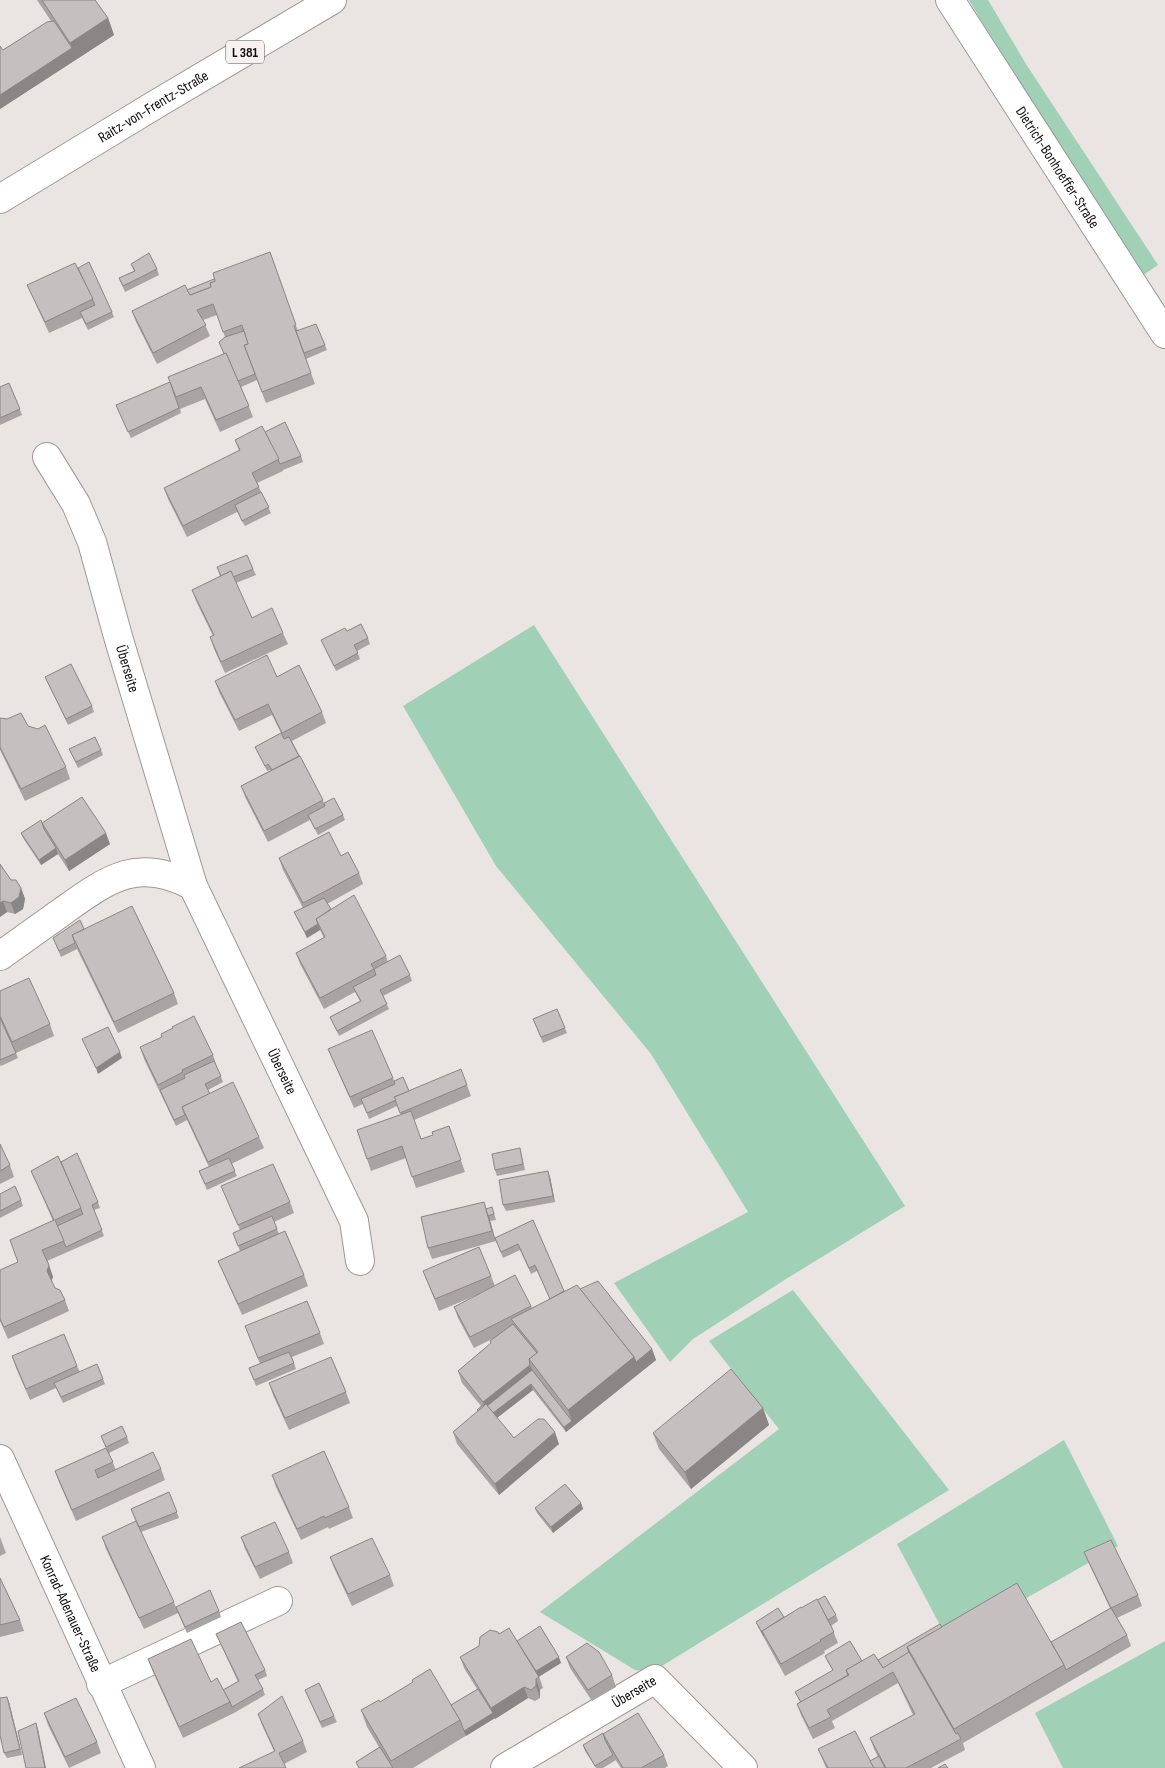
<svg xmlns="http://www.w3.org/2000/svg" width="1165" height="1768" font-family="'Sofia Sans Condensed',sans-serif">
<rect width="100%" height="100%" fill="#eae4e2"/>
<g fill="#a0d1b7">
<path d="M969,0H988L1026,64L1158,265L1139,278L1004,59Z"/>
<path d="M534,625L905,1206L786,1279L693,1339L670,1362L614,1283L748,1212L651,1054L496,866L403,706Z"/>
<path d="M793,1290L949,1490L652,1672L635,1670L540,1612L779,1429L709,1341Z"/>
<path d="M1064,1440L1118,1546L949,1642L897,1544Z"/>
<path d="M1165,1641V1768H1063L1035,1713Z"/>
</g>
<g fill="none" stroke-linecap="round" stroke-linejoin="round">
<g stroke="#9d9896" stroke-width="30">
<g id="minor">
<path id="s1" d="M950,0L1165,334"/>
<path id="s2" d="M47,457L76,504L92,542L119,640L193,886"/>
<path id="s3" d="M0,956C21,941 42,926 63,911C108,879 138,856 193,886L354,1221L360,1261"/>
<path id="s4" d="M0,1459L141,1768"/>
<path d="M101,1684L278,1601"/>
<path id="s5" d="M505,1768L655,1679L743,1768"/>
</g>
</g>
<g stroke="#9d9896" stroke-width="30">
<g id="major">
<path id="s6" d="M0,199L158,103L332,0"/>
</g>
</g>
<use href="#minor" stroke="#fff" stroke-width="28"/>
<use href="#major" stroke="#fff" stroke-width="28"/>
</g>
<g fill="#a9a4a4">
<path d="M37,0H95L108,18L114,35L0,109L3,50L51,21Z"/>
<path d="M270,252L298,331L325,345L327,350L306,359L304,354L315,384L266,403L257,380L241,387L253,417L220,432L205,399L180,409L181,413L131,438L116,405L170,382L224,354L225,337L217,315L203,320L210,336L157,364L136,322L132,311L214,279Z"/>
<path d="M131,264L157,269L159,275L125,292L119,278L134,271Z"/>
<path d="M78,268L112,312L114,317L88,330L82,318L49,333L32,296L27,285Z"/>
<path d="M9,383L22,415L0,425V387Z"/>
<path d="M265,432L301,456L303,462L283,470V471L257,483L271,513L245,526L237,512L187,537L168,499L164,488L239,451L235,440Z"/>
<path d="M217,567L253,569L256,575L236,583L252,618L283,633L288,644L225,673L214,649L210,637L213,636L196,601L192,590L220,576Z"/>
<path d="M347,631L368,638L370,644L357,651L360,659L336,671L321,640Z"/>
<path d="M45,677L92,706L94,712L68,725Z"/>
<path d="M277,677L322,712L326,723L292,741L324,803L343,815L345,820L318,835L310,820L268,842L245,797L241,786L271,770H270L267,771L255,747L281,733L272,715L239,731L219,692L215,681Z"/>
<path d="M0,718L38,729L66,767L70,779L25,801L0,750Z"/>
<path d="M69,749L101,750L103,755L78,768Z"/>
<path d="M42,823L110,844L69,871L58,854L41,865L23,838L21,833Z"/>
<path d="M341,856L359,873L363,884L327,904L331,909L386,956L388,962L410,975L412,981L383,996L389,1009L339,1036L330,1017L360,1001L355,992L324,1009L300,964L296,953L324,938L320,930L307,938L294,912L303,908L283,870L279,858Z"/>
<path d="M0,864L11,880L21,888L25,899L23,909L15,914L7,912L0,917Z"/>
<path d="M84,929L174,993L178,1004L118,1033L77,949L61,957L53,938Z"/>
<path d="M0,991L50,1024L54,1036L16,1053L18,1058L1,1066L0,1065Z"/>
<path d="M557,1009L567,1033L543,1043L533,1019Z"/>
<path d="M140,1047L213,1055L217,1067L223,1082L208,1090L210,1094L259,1137L264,1148L231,1164L237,1176L207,1190L199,1171L209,1167L187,1120L176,1126L144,1059Z"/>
<path d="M328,1049L393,1078L395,1084L409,1091L461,1069L471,1096L414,1120L421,1139L433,1135L449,1126L465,1172L416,1188L406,1158L371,1171L357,1130L401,1115L397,1106L369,1119L363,1104L354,1108Z"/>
<path d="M0,1144L10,1165L14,1177L0,1184Z"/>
<path d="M520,1148L525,1170L497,1176L495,1170Z"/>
<path d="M61,1162L98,1202L100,1208L94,1210L104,1236L47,1261L53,1277L51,1281L55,1288L65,1300L69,1311L8,1339L0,1321V1270L18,1262L10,1240L53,1221L36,1182L31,1171Z"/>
<path d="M550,1177L555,1202L506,1211L503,1205Z"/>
<path d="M221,1186L290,1202L294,1213L274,1222L279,1234L304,1275L308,1286L242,1315L218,1261L240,1251L233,1233L240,1230Z"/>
<path d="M0,1194L21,1200L23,1206L0,1218Z"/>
<path d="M486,1209L494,1213L496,1220L490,1221L489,1218L495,1238L533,1220L564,1291L580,1289L652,1349L656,1360L566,1432L533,1390L497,1418L514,1438L559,1444L499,1495L457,1444L453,1432L478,1412L477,1410L481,1406L462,1383L458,1371L491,1343L496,1337L474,1348L458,1318L454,1307L479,1294L439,1311L423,1271L491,1276L495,1286L531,1306L532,1308L550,1299L537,1271L531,1274L520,1250L503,1258L496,1241L432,1259L428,1248Z"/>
<path d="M245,1326L320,1333L324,1344L292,1357L296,1369L256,1386L249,1368L260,1364Z"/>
<path d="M12,1356L77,1366L80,1372L97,1364L105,1384L63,1403L56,1388L30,1400L16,1368Z"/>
<path d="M269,1383L346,1392L350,1403L289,1430L273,1395Z"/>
<path d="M763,1408L769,1425L691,1489L659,1449L653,1433Z"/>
<path d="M101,1436L127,1437L129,1443L109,1453L116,1470L161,1469L165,1480L76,1521L59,1482L55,1471L106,1448Z"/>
<path d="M272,1475L349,1507L353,1518L329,1529L328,1527L301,1540L276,1487Z"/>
<path d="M169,1492L179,1518L141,1532L176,1607L219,1611L221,1617L187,1633L178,1613L144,1629L106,1549L102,1537L136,1522L131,1509Z"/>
<path d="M581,1503L583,1509L553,1533L537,1513L535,1508Z"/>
<path d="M0,1537L6,1553L0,1556Z"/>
<path d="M241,1537L289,1552L293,1563L260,1579L245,1549Z"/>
<path d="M1084,1552L1138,1595L1142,1606L1117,1618L1127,1635L1131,1646L963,1743L965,1750L931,1768H826L818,1749L870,1761L878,1757L874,1749L870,1738L913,1715L898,1683L832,1721L835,1728L813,1739L801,1715L797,1704L800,1702L795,1692L833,1671L827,1661L825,1656L862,1661L878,1660L942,1627L1051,1642L1110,1608L1089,1564Z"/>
<path d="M330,1557L390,1575L394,1586L352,1606L334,1568Z"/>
<path d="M0,1578L20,1620L24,1631L0,1637Z"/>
<path d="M801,1608L836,1615L838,1621L831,1626L838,1643L824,1651L825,1653L785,1676L758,1627L756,1622L784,1617Z"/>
<path d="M216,1634L265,1670L267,1676L258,1680L263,1689L265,1695L234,1713L183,1738L152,1670L148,1659L211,1682L223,1690L238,1682Z"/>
<path d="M499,1634L517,1641L561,1663L539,1676L543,1688L540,1690V1698L535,1701L528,1698L495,1719V1718L413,1768H359L356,1762L379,1747L367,1727L361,1710L380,1702L413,1683L412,1680L451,1705L477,1689L464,1668L460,1657Z"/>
<path d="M566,1657L612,1675L616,1687L592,1701L570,1668Z"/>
<path d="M305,1690L334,1716L337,1722L322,1728Z"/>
<path d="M9,1702L22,1755L7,1758L4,1753Z"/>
<path d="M44,1713L97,1742L101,1753L69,1768L48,1725Z"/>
<path d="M258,1714L303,1741L307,1752L284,1764L274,1751L262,1725Z"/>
<path d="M604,1734L664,1755L668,1766L665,1768H621L615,1759L616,1760L603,1768H596L585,1751L583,1745Z"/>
</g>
<g fill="#8a8686">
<path d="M108,18L114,35L0,109V95L72,48L70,43Z"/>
<path d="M106,833L110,844L69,871L65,860Z"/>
<path d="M56,848L58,854L41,865L39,860Z"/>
<path d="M21,888L25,899L23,909L15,914L11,903Z"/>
<path d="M3,901L7,912L0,917V903Z"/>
<path d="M318,924L320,930L307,938L305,932Z"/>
<path d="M120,1052L122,1058L98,1074L96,1068Z"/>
<path d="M548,1171L550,1177L555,1202L553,1196Z"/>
<path d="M484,1202L488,1213L496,1242L492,1231Z"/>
<path d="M49,1265L53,1277L51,1282L47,1271Z"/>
<path d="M652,1349L656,1360L566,1432L564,1427L572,1421L568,1410L634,1357Z"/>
<path d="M530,1365L535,1376L486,1411L483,1402Z"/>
<path d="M531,1384L533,1390L494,1420L492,1414Z"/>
<path d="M763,1408L769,1425L691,1489L685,1472Z"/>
<path d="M555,1432L559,1444L499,1495L495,1484Z"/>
<path d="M581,1503L583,1509L553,1533L551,1527Z"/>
<path d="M559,1657L561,1663L537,1678L535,1672Z"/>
<path d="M536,1679L540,1690V1698L536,1686Z"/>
<path d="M524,1687L528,1698L495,1719L491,1708Z"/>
<path d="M7,1697L9,1702L22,1755L20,1749Z"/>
<path d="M493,1713L495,1718L466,1736L464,1731Z"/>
<path d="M36,1723L38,1729L46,1768H45Z"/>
</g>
<g fill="#c5bfbf" stroke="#8a8686">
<path d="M42,0H95L108,18L70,43Z"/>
<path d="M54,21L72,48L0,95V46L3,50L47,22Z"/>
<path d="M270,252L296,325L294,326L311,373L262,392L244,345L248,344L242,325L223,332L213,304L197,310L206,325L153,353L132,311L185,285L190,295L211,287L210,283L215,281L213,273Z"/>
<path d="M149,253L157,269L123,286L119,278L135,271L131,264Z"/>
<path d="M89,262L112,312L86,324L80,312L95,305L78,268Z"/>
<path d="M75,263L93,299L45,322L27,285Z"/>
<path d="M214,279L215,281L210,283L211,287L190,295L187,290Z"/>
<path d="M316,324L325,345L304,353L296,331Z"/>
<path d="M244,331L248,344L244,345L255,374L238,381L226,353L224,354L219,342L225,337Z"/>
<path d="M226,353L249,406L216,420L201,387L176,397L168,377Z"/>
<path d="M170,382L179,408L128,432L116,405Z"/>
<path d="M9,383L20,409L0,418V387Z"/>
<path d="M285,422L301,456L280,464L265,432Z"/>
<path d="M262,426L279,459L252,473L259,487L183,526L164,488L240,450L235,440Z"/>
<path d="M261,492L269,507L242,521L235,505Z"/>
<path d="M247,555L253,569L233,577L231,571L221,576L217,567Z"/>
<path d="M231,571L252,618L272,608L283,633L221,662L210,637L214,635L192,590Z"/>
<path d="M361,624L368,638L354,645L358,653L334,666L321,640L345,628L347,631Z"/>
<path d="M267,655L277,677L299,665L322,712L282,733L268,704L235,720L215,681Z"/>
<path d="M71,664L92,706L66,719L45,677Z"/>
<path d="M21,713L28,726L38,729L45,725L66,767L21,789L0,747V718L7,719Z"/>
<path d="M281,733L284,739L289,737L299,756L272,770L268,764L265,766L255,747Z"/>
<path d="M95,737L101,750L76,762L69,749Z"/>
<path d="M300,756L323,800L264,831L241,786Z"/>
<path d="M82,797L106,833L65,860L42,823Z"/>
<path d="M334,798L343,815L315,829L308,815L325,806L324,803Z"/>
<path d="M41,820L44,829L56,848L39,860L21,833Z"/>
<path d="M329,832L341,856L348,852L359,873L303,903L279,858Z"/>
<path d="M0,864L11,880H16L21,888L19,897L11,903L3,901L0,903Z"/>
<path d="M354,895L386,956L371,964L374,969L320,998L296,953L325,937L316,919Z"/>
<path d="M324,898L331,909L316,919L318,924L305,932L294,912Z"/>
<path d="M132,906L174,993L114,1022L72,935Z"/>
<path d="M80,920L84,929L72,935L75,943L59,951L53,938Z"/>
<path d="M400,955L410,975L380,990L387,1004L337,1031L330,1017L361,1001L353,987L376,975L374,969Z"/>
<path d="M29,978L50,1024L12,1042L0,1016V991Z"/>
<path d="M557,1009L565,1028L541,1037L533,1019Z"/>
<path d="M194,1016L213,1055L182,1070L183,1072L158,1085L140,1047L162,1037L161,1034L173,1028L172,1027Z"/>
<path d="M0,1018L16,1053L0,1060Z"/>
<path d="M108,1027L120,1052L96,1068L82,1039Z"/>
<path d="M372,1030L393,1078L350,1097L328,1049Z"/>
<path d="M214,1061L221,1076L205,1084L210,1094L182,1107L185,1115L174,1120L160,1090L185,1078L184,1075Z"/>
<path d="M461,1069L467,1085L400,1113L394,1097Z"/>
<path d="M403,1077L409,1091L394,1097L396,1100L367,1113L361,1099L395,1084L394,1081Z"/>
<path d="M233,1082L259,1137L208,1162L182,1107Z"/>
<path d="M411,1111L421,1139L433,1135L432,1132L449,1126L461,1160L412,1177L402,1146L367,1159L357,1130Z"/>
<path d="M0,1144L10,1165L0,1171Z"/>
<path d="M520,1148L523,1164L495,1170L492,1154Z"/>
<path d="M77,1153L98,1202L92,1205L102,1230L66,1247L57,1226L83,1214L61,1162Z"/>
<path d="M58,1156L81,1208L55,1220L64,1241L42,1250L49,1265L47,1271L55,1288L60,1290L65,1300L4,1327L0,1319V1270L18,1262L10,1240L54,1220L31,1171Z"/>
<path d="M229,1158L235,1171L205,1184L199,1171Z"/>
<path d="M273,1164L290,1202L238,1225L221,1186Z"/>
<path d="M548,1171L553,1196L503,1205L499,1180Z"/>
<path d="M15,1186L21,1200L0,1211V1194Z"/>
<path d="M484,1202L492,1231L428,1248L421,1217Z"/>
<path d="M492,1207L494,1214L488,1216L486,1209Z"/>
<path d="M272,1216L277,1229L238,1246L233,1233Z"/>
<path d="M533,1220L564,1291L550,1299L535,1265L529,1268L518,1244L501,1252L495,1238Z"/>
<path d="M285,1231L304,1275L238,1304L218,1261Z"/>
<path d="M479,1247L491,1276L435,1299L423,1271Z"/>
<path d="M515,1275L531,1306L470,1337L454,1307Z"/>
<path d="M598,1281L652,1349L636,1362L634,1357L580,1289Z"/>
<path d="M577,1285L634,1357L568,1410L529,1359L538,1352L511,1319Z"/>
<path d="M307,1301L320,1333L258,1358L245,1326Z"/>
<path d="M513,1324L537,1353L529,1359L530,1365L483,1402L458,1371L491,1343L490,1341Z"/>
<path d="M64,1334L77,1366L26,1389L12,1356Z"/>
<path d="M289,1352L294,1363L254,1380L249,1368Z"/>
<path d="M331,1357L346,1392L285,1418L269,1383Z"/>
<path d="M97,1364L103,1379L61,1397L54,1383Z"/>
<path d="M731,1369L763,1408L685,1472L653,1433Z"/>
<path d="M532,1370L572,1421L564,1427L531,1384L493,1413L487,1406Z"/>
<path d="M486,1404L514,1438L538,1419H544L555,1432L495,1484L453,1432Z"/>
<path d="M483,1405L484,1406L478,1411L477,1410Z"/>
<path d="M122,1426L127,1437L106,1447L101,1436Z"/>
<path d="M106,1448L113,1462L95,1470L98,1478L153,1452L161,1469L72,1510L55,1471Z"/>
<path d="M324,1451L349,1507L325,1518L324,1516L297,1529L272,1475Z"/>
<path d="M565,1484L581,1503L551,1527L535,1508Z"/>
<path d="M169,1492L177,1512L139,1527L131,1509Z"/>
<path d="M136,1521L174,1602L139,1618L102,1537Z"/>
<path d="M275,1522L289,1552L255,1567L241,1537Z"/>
<path d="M372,1538L390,1575L348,1594L330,1557Z"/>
<path d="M1111,1540L1138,1595L1111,1608L1127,1635L1066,1670L1064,1665L1051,1642L1111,1608L1084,1552Z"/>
<path d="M0,1578L20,1620L0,1625Z"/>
<path d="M1017,1583L1064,1665L954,1729L907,1647Z"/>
<path d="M210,1590L219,1611L185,1627L176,1607Z"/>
<path d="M825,1596L836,1615L828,1620L817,1600Z"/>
<path d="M817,1599L834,1632L820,1640L821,1641L781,1664L762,1631L801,1607V1608Z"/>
<path d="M778,1608L784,1617L762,1631L764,1636L756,1622Z"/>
<path d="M241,1622L265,1670L255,1675L263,1689L232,1707L230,1702L223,1690L239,1681L216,1634Z"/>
<path d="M940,1624L942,1627L907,1647L909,1653L883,1668L878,1660Z"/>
<path d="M540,1626L559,1657L536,1671L517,1641Z"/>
<path d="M509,1628L539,1677L536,1679V1686L531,1690L524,1687L491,1708L460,1657L479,1646L480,1637L490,1630L498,1632L499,1634Z"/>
<path d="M191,1639L211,1682L217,1678L230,1702L179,1727L148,1659Z"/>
<path d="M850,1641L862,1661L846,1670L848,1675L801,1702L795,1692L833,1670L825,1656Z"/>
<path d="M587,1643L599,1652L612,1675L588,1690L566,1657Z"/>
<path d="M909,1652L956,1734L958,1733L961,1739L906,1768H886L870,1738L915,1714L893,1672L827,1710L831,1717L809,1728L797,1704L849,1675L846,1670L874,1654L883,1668Z"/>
<path d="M430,1669L460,1720L391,1761L361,1710L379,1700L380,1702L413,1682L412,1680Z"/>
<path d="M319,1683L334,1716L320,1722L305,1690Z"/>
<path d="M478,1689L493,1713L464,1731L460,1720L451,1705Z"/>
<path d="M282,1696L303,1741L279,1753L286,1768H239L275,1751L258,1714Z"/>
<path d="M7,1697L20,1749L4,1753L0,1735V1698Z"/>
<path d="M76,1698L97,1742L65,1757L44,1713Z"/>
<path d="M638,1713L664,1755L641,1768H623L603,1734Z"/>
<path d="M36,1723L45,1768H26L18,1731Z"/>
<path d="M855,1731L874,1768H828L818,1749Z"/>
<path d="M603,1733L605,1740L613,1755L595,1766L583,1745Z"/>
<path d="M380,1747L393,1768H359L356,1762Z"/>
<path d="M879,1756L885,1768H874L870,1761Z"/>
<path d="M945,1764L948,1768H938Z"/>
</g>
<g text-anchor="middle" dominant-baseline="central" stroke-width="4" stroke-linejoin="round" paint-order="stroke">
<rect fill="#f7f2ef" stroke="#555251" stroke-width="1" x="226" y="40.5" width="38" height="23" rx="4"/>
<g font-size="14" font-weight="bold" fill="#100e0d">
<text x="245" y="52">L 381</text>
</g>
<g font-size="15" fill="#100e0d" stroke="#f7f2ef">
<text stroke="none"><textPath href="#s6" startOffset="179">Raitz-von-Frentz-Straße</textPath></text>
<text stroke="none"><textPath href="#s1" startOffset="199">Dietrich-Bonhoeffer-Straße</textPath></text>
<text stroke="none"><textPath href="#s2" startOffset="228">Überseite</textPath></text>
<text stroke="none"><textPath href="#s3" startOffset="426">Überseite</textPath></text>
<text stroke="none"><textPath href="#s4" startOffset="170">Konrad-Adenauer-Straße</textPath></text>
<text stroke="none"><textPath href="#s5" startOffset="150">Überseite</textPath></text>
</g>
</g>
</svg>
